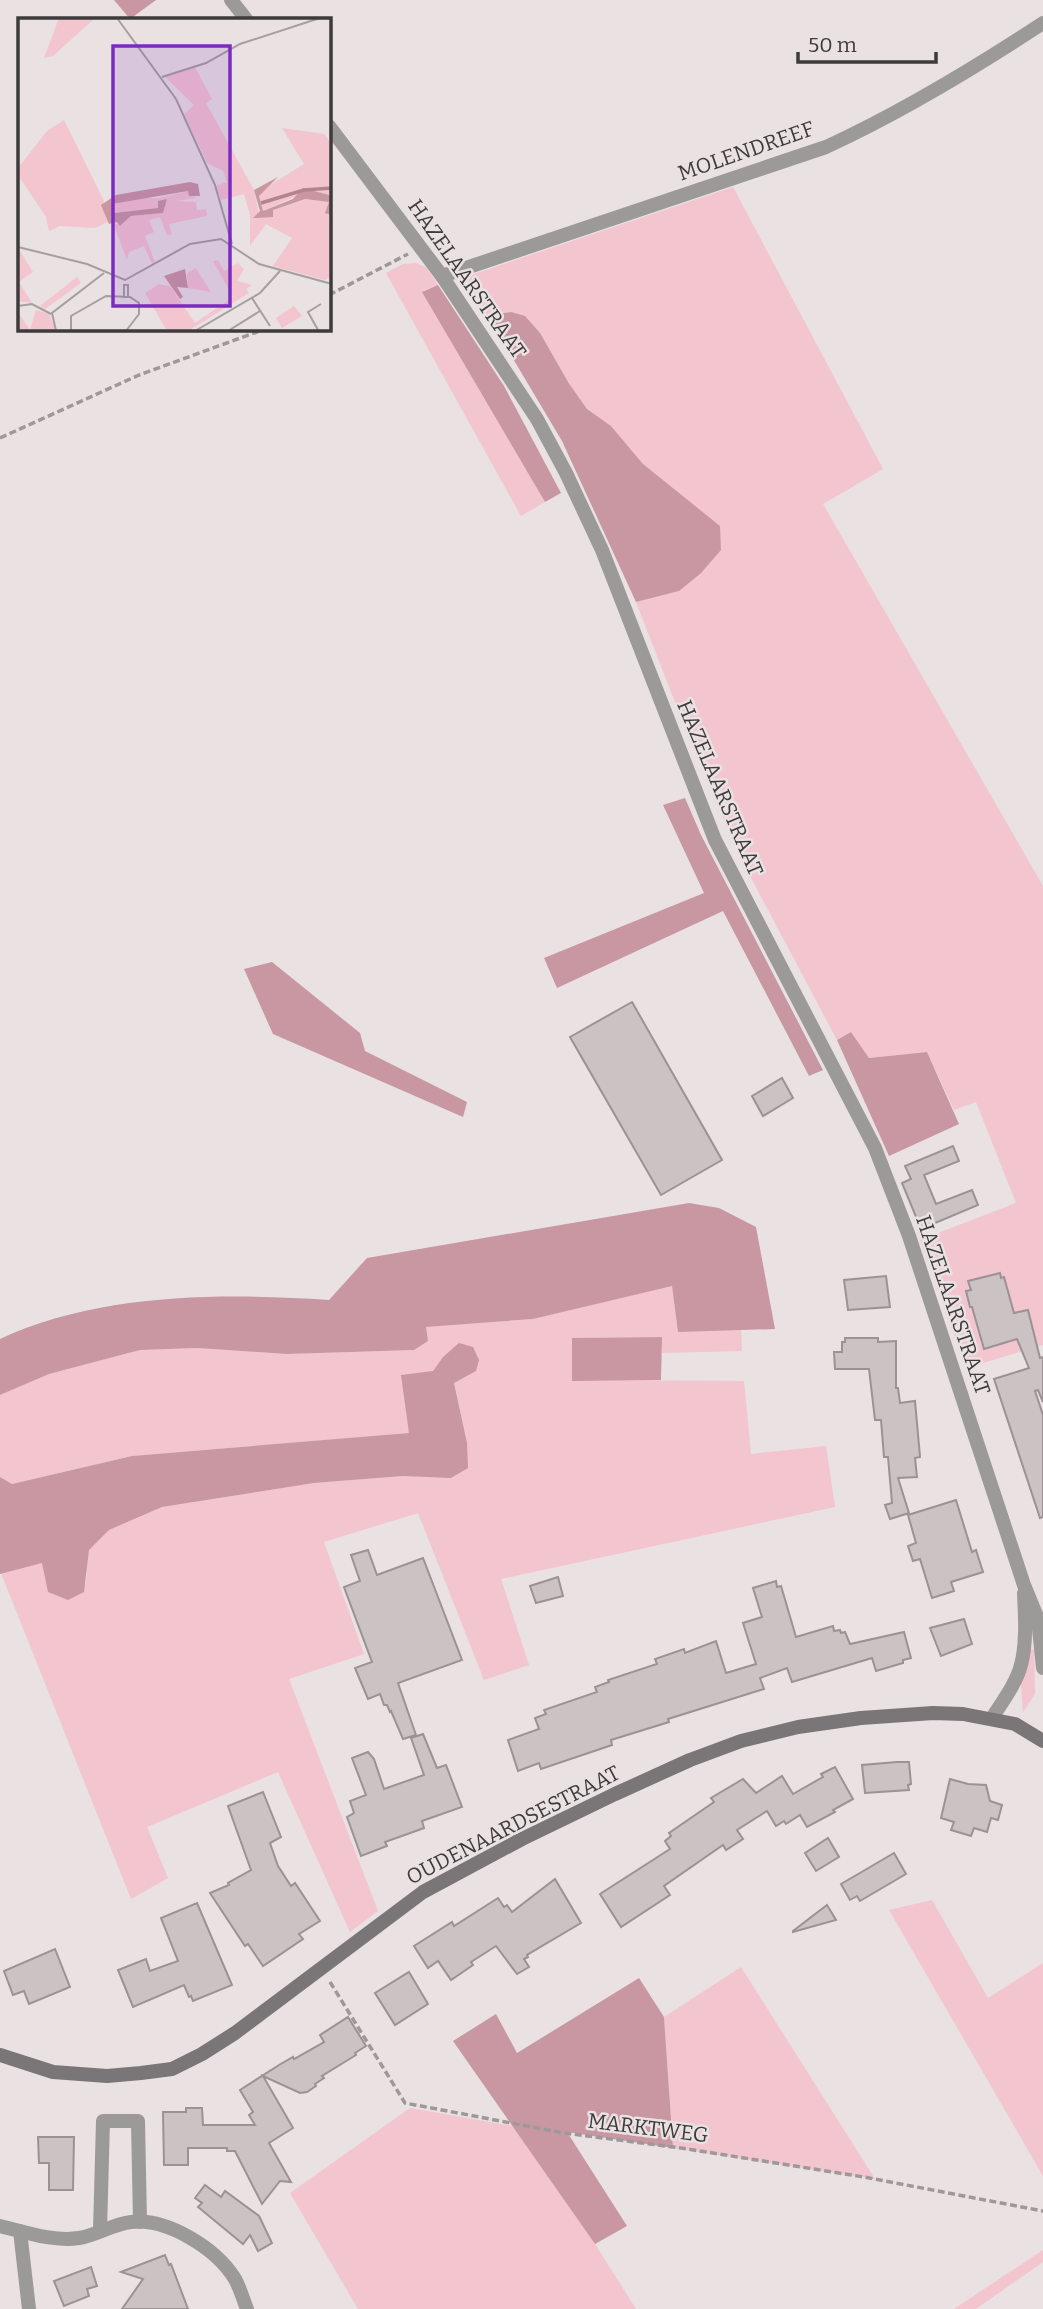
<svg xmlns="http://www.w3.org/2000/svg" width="1043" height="2309" font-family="Bitter,serif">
<rect width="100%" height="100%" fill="#e9e1e2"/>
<g fill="#f2c5cf">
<path d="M733,187L883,469L823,504L1043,886V1345L966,1368L920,1240L1016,1203L976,1102L954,1110L927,1052L869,1058L851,1032L837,1040L740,857L692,746L636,602L679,591L677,493L643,464L611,426L587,409L568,382L511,312L487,315L465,277Z"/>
<path d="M416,263L427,268L438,285L423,291L545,502L521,516L386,273L403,264Z"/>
<path d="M672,1285L678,1331L741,1329L742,1351L662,1353L661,1337L573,1338L572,1380L744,1381L751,1454L826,1446L835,1507L501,1579L529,1665L484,1680L418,1513L324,1542L364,1654L289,1679L378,1911L350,1932L278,1772L147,1827L168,1878L131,1899L1,1573L42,1563L86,1584L88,1550L109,1530L162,1507L314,1483L403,1476L451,1477L467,1443L454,1383L443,1357L433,1371L410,1433L132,1456L12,1484L0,1477V1395L49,1374L140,1350L198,1348L287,1354L414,1350L426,1327L533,1319Z"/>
<path d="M1030,1649L1034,1650L1035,1694L1023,1712L1021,1685Z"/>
<path d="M932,1900L988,1998L1043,1963V2176L889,1910Z"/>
<path d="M741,1967L875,2179L673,2148L664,2017Z"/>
<path d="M410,2108L513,2126L595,2244L636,2309H358L290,2193Z"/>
<path d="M1043,2250V2262L976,2309H954Z"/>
</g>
<g fill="#c897a2">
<path d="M114,0H156L130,19Z"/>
<path d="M438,285L504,386L561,493L545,502L422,292Z"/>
<path d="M511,312L525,316L540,333L568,382L587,409L611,426L643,464L720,526L721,550L701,573L679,591L636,602L562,441L487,315Z"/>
<path d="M685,798L701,835L823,1070L809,1076L723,911L557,988L544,958L704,893L663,805Z"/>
<path d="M272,962L360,1033L365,1051L467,1102L463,1117L273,1034L244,969Z"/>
<path d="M851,1032L869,1058L927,1052L959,1124L889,1156L837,1040Z"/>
<path d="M689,1203L719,1208L756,1227L775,1329L678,1332L672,1286L533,1319L426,1327L428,1341L414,1350L287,1354L198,1348L140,1350L49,1374L0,1395V1339C99,1293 222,1293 329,1300L367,1258Z"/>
<path d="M662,1337L661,1380L572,1381V1338Z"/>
<path d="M459,1343L473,1347L479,1360L476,1371L454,1383L467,1443L468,1468L451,1478L403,1476L314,1483L162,1507L109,1530L89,1550L84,1592L68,1600L48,1592L42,1563L0,1574V1477L12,1484L132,1456L409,1433L401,1375L433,1371L443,1357Z"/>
<path d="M639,1978L664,2017L673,2148L567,2132L627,2226L595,2244L453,2041L496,2014L517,2053Z"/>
</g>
<g fill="#cbc2c4" stroke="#9a9294" stroke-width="2">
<path d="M632,1002L722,1160L661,1195L570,1037Z"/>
<path d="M782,1078L793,1098L763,1116L752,1096Z"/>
<path d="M953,1146L959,1161L924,1175L936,1204L972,1190L978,1205L921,1229L902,1183L911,1179L905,1166Z"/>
<path d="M1000,1273L1001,1278L1004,1277L1014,1313L1028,1310L1040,1358L1043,1357V1402L1038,1390L1035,1391L1043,1415V1517L1040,1518L994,1379L1029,1368L1017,1339L984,1349L972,1307H970L966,1291L971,1290L968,1281Z"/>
<path d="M886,1276L890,1307L848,1310L844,1280Z"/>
<path d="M845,1338H878V1342L896,1341V1388H898L900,1403L915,1401L920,1457L915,1458L917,1477L898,1478L909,1513L890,1519L885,1505L892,1503L888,1457H884L881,1420H875L869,1369H835L834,1352H842V1342H845Z"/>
<path d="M956,1500L972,1552L976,1550L983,1572L951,1582L954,1591L932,1598L920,1559L913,1561L908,1546L916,1543L908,1515Z"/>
<path d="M368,1550L377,1575L423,1558L462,1660L398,1683L416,1735L403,1739L391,1711L390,1712L387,1705H384L380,1694L368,1699L355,1668L372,1662L344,1587L360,1581L351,1555Z"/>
<path d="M558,1577L563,1596L536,1603L530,1586Z"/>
<path d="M776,1581L777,1587L781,1586L796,1637L833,1626L834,1631L840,1630L841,1633L845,1632L850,1644L904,1632L911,1658L903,1660V1663L876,1671L872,1658L792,1682L787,1668L760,1678L764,1689L668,1719L669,1722L611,1740L612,1745L541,1769L539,1763L518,1771L508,1740L539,1729L535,1718L546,1714L544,1710L597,1692L595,1687L609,1682L608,1680L657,1664L655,1659L684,1649L685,1653L716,1641L726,1673L756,1664L743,1623L762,1617L753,1588Z"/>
<path d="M964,1619L972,1644L941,1656L930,1628Z"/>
<path d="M423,1734L437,1768L446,1765L462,1807L422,1821L424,1828L385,1842L387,1846L361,1856L347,1817L354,1813L350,1801L366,1795L352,1758L368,1752L374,1759L384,1789L424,1775L411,1738Z"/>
<path d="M897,1762H909L911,1784L908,1785L909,1790L865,1793L862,1765Z"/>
<path d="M835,1767L853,1799L833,1810L835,1812L807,1827L800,1815L786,1824L784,1821L776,1826L767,1811L737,1830L743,1839L726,1850L723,1845L664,1886L670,1895L621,1927L600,1894L670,1849L665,1841L671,1836L669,1833L714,1802L711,1798L743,1779L756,1793L782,1776L793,1794L823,1777L821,1774Z"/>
<path d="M950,1779L968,1784L986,1785L990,1801L1002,1805L998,1820L991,1818L987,1832L974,1828L971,1836L951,1830L954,1822L941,1818Z"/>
<path d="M263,1792L281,1837L270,1843L278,1866L291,1886L295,1883L320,1921L299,1934L303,1939L263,1966L248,1944L245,1946L210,1893L229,1885L228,1883L251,1870L228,1806Z"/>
<path d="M828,1838L839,1857L816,1871L805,1853Z"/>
<path d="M894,1853L906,1874L860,1901L857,1896L850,1900L841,1884Z"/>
<path d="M555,1879L581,1923L527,1955L528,1957L524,1959L529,1967L517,1974L496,1946L471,1962L473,1965L451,1980L438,1961L428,1968L414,1946L452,1922L454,1926L498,1898L504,1907L507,1905L512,1912Z"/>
<path d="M197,1903L232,1985L193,2001L191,1996L189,1997L184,1985L133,2007L118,1970L146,1959L150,1971L178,1961L161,1918Z"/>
<path d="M827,1905L836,1920L793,1932V1931Z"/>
<path d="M55,1949L70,1987L29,2004L24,1991L13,1995L4,1971Z"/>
<path d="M409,1972L428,2004L395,2025L375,1993Z"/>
<path d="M348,2017L366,2046L355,2053L356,2055L322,2076L324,2078L315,2084L316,2086L307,2092L300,2093L263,2076L293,2128L269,2143L291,2182L280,2181L262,2204L235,2151H227V2148H188V2165H164L163,2112H186V2108H202L203,2125H255L249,2115L253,2112L240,2090L279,2065L293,2057L294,2059L324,2042L320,2035Z"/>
<path d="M38,2137H74L73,2190H49V2163H39Z"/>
<path d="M205,2185L221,2197L225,2191L259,2216L272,2243L258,2251L250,2235L243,2244L198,2207L202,2203L195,2198Z"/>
<path d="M165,2255L169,2265L171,2264L188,2309H122L143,2279L121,2272Z"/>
<path d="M91,2267L97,2286L87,2289L89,2296L64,2306L54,2281Z"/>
</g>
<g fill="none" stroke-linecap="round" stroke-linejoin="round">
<g stroke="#9e9899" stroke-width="3.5" stroke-dasharray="7 3.5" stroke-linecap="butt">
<path d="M329,295L408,254"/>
<path d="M0,438L139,375L265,329"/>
<path d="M330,1982L405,2103L564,2133L681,2148L864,2177L1043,2211"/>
</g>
<g stroke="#9c9999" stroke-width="14">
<path d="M442,276L826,147C902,112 973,69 1043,23"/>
<path d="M0,2226C25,2232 53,2242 79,2238C97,2235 113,2224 131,2222C167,2218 216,2248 235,2279C240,2288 243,2299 247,2309"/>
<path d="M20,2231L29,2309"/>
<path d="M100,2231L103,2121H138L140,2222"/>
</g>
<g stroke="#9c9999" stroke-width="14">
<path d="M231,0L246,19"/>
<path d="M329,126L442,276L537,419L566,473L602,550L715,840L875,1148L909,1236L1024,1585L1038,1619L1043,1668"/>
<path d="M992,1718C1002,1702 1016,1684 1021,1665C1027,1642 1025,1616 1024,1593"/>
</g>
<path stroke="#7a7576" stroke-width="14" d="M0,2055L53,2072L107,2076L141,2073L172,2069L202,2054L235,2033L423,1892L522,1839L615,1794L690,1760L741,1741L798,1727L861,1718L933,1713L963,1714L1015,1724L1043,1741"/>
</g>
<g text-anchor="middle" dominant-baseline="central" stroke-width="5" stroke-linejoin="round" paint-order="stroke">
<g font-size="21" fill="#3e3b3c" stroke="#e9e1e2">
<text transform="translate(746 151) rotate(-19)">MOLENDREEF</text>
<text transform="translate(467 279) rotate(55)">HAZELAARSTRAAT</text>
<text transform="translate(720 788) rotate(67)">HAZELAARSTRAAT</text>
<text transform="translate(953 1305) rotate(71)">HAZELAARSTRAAT</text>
<text transform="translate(513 1825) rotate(-27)">OUDENAARDSESTRAAT</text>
<text transform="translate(648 2128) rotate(7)">MARKTWEG</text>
</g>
</g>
<g transform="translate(18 18)">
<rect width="313" height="313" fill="#e9e1e2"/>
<path d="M41,0H77L35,38L26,40ZM177,49L194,81L188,85L236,172L241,196L255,199V192L287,181L311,184L313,258L307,262L255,248L274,220L248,206L232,228V197L226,176L203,182L198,168L209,164L205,153L189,145L166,96L176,87L147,59ZM46,102L86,183L90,204L77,210L42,208L31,213L28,199L0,157V150L29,113ZM264,110L306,116L313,125V181L292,172L245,193L241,178L244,172L286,146ZM170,173L178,180L159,183L178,184L179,192L188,191L189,198L151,206L154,216L149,217L142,199L131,202L136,214L127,218L137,244L134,246L126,228L111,234L109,242L95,205L104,207L113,198L145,195L148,180L141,190L96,195L91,188L110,180H141ZM0,230L15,254L1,264L14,285L0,283ZM200,242L206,253L220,245L226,251L219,263L234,267L228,271L231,275L170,313H149L127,275L141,266L152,268L177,305L215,279L195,243ZM178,250L193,274L170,270L169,255ZM59,259L63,265L27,291L22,288ZM276,288L284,298L264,310L258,300ZM18,292L31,296L38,313H0V294L12,312Z" fill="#f2c5cf"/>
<path d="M260,159L241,178L245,193L275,181L285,170L311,177L313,181V197L307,195L311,184L287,181L255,192V199L235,200L242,193L236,172ZM172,164L180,166L182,178H171L170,173L94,186L96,195L140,190V183L149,181L145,195L113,198L102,208L99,204L91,206L83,187L98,177ZM167,251L170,270L159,269L165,279L162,281L146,258Z" fill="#c897a2"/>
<path fill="none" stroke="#b3838e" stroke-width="3.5" d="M243,185L286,172L314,170"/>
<path fill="none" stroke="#a59fa0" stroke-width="2" d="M99,0L158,81L197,167L214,226M144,59L188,45L222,26L302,0M0,229L69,246L107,262L172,226L203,221L241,246L314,266M106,280V267H110V279M234,280L252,308M0,288L14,286L33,296M300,312L290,294L303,286M38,313L34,295L86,255M53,313V298L88,278L112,279L121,285V296L108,313M177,313L242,275L262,253M210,313L242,293"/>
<path fill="#7b2cbf" fill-opacity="0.15" stroke="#7b2cbf" stroke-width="3.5" d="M95,28H212V288H95Z"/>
<rect width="313" height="313" fill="none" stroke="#3e3b3c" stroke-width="3.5"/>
</g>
<path d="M798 52v10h138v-10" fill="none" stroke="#3e3b3c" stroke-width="3.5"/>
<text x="808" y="52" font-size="21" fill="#3e3b3c" stroke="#e9e1e2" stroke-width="5" paint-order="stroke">50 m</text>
</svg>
